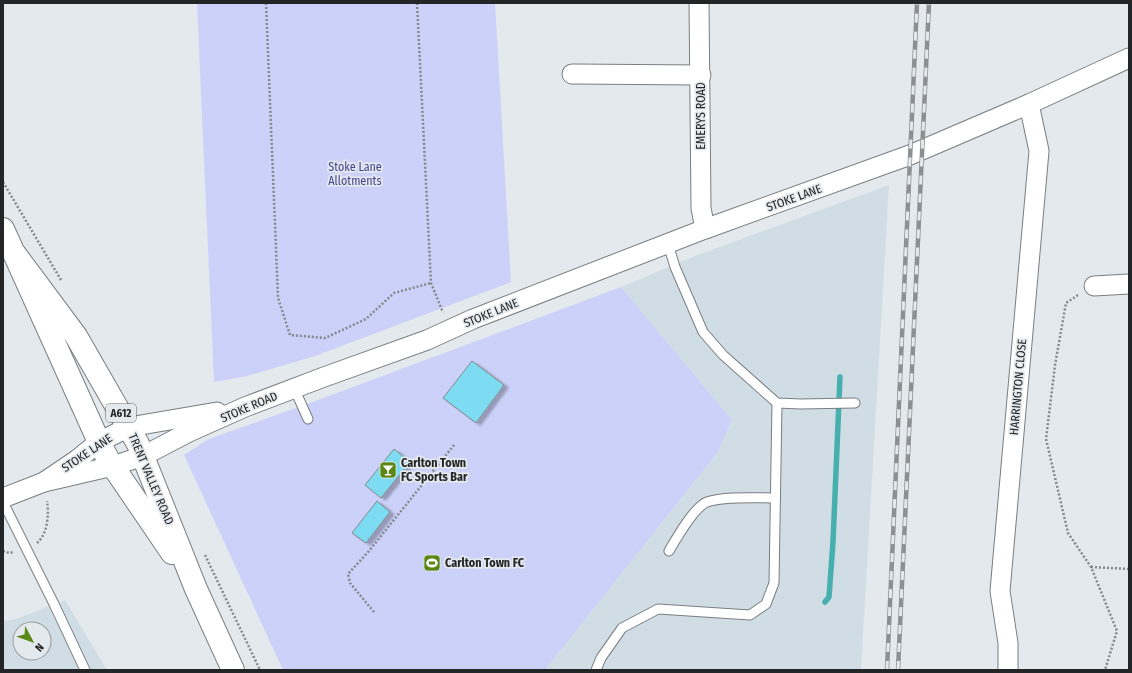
<svg xmlns="http://www.w3.org/2000/svg" width="1132" height="673" font-family="'Fira Sans Condensed',sans-serif">
<defs>
<filter id="shadow"><feDropShadow dx="4.5" dy="2.5" stdDeviation="1" flood-color="#0004"/></filter>
</defs>
<rect width="100%" height="100%" fill="#e4e9ed"/>
<g fill="#d1dde5" fill-rule="evenodd">
<path d="M889,185L861,670H545L718,452L732,420L621,287L695,256Z"/>
<path d="M65,600L107,670H3V621L16,619ZM20,629H44V653H20Z"/>
</g>
<g fill="#ccd1f9">
<path d="M197,3H495L511,282L315,356L247,376L214,382Z"/>
<path d="M621,287L732,420L718,452L545,670H283L184,455L209,439L310,403Z"/>
</g>
<g fill="none" stroke-linecap="round" stroke-linejoin="round">
<path stroke="#47afad" stroke-width="5.5" d="M825,602L829,597L833,542L840,377"/>
</g>
<g fill="#7ddbf2" stroke="#83898b" filter="url(#shadow)">
<path d="M472,361L504,385L476,423L443,398Z"/>
<path d="M394,449L410,462L381,498L365,485Z"/>
<path d="M377,501L390,512L366,543L352,533Z"/>
</g>
<g fill="none" stroke-linecap="round" stroke-linejoin="round">
<g stroke="#797e81" stroke-width="11">
<g id="lane">
<path d="M668,244L675,267L703,332L723,355L777,403L801,404L855,403"/>
<path d="M294,388L308,419"/>
<path d="M3,502L54,604L85,670"/>
<path d="M669,551C676,539 694,507 707,502C724,496 757,498 775,498"/>
<path d="M596,670L601,658L622,628L658,609L750,615L766,604L774,583L777,403"/>
</g>
</g>
<g stroke="#797e81" stroke-width="21">
<g id="street">
<path d="M699,3L701,208L705,229"/>
<path d="M572,74L701,75"/>
<path d="M1094,286L1129,284"/>
<path d="M44,482L113,466L143,456L189,432L245,407L324,377L427,340L473,319L705,229L910,155L1029,104L1129,58"/>
<path d="M3,498L44,482L78,459L99,442L129,427L217,412"/>
<path d="M1008,670V643L1000,591L1039,151L1029,104"/>
</g>
</g>
<g stroke="#797e81" stroke-width="24">
<g id="primary">
<path d="M3,229L99,442L108,459L172,553"/>
<path d="M15,254L76,336L138,444L196,589L233,670"/>
</g>
</g>
<g stroke="#84888a" stroke-width="2.5" stroke-dasharray="2 2" stroke-linecap="butt">
<path d="M266,3L278,298L290,335L325,338L366,319L394,293L431,283"/>
<path d="M417,3L431,283L442,310L444,312"/>
<path d="M3,182L61,280"/>
<path d="M1078,295L1066,303L1055,365L1046,439L1068,533L1091,567L1117,631L1105,670"/>
<path d="M37,543C48,534 49,513 47,501"/>
<path d="M3,551L9,553L14,552"/>
<path d="M205,555L260,670"/>
<path d="M1091,567L1129,569"/>
<path d="M374,612L350,583L348,574L369,551L454,445"/>
</g>
<use href="#lane" stroke="#fff" stroke-width="9"/>
<use href="#street" stroke="#fff" stroke-width="19"/>
<use href="#primary" stroke="#fff" stroke-width="22"/>
<g stroke="#8c9092" stroke-width="4.5">
<g id="rail">
<path d="M887,670L917,3"/>
<path d="M898,670L929,3"/>
</g>
</g>
<use href="#rail" stroke="#e4e9ed" stroke-width="3" stroke-dasharray="9" stroke-linecap="butt"/>
</g>
<defs>
<g id="bar-square" transform="scale(0.9)"><rect x="-9" y="-9" width="18" height="18" rx="4" fill="#5a8715" stroke="#e4e9ed"/><path d="M-6-5H6L.8 .8V4.5H3.5V6h-7V4.5H-.8V.8Z" fill="#fff"/></g>
<g id="stadium-square" transform="scale(0.9)"><rect x="-9" y="-9" width="18" height="18" rx="4" fill="#5a8715" stroke="#e4e9ed"/><path d="M0-5a6.5 5 0 1 0 0 10a6.5 5 0 1 0 0-10ZM-3.5-1.8h7v3.6h-7Z" fill="#fff"/></g>
</defs>
<g fill-rule="evenodd">
<use href="#bar-square" x="388" y="470"/>
<use href="#stadium-square" x="432" y="563"/>
</g>
<g text-anchor="middle" dominant-baseline="central" stroke-width="3.5" stroke-linejoin="round" paint-order="stroke">
<rect fill="#e4e9ed" stroke="#5d6062" stroke-width="1" x="106" y="404" width="30" height="18" rx="3"/>
<g font-size="11" font-weight="bold" fill="#232526">
<text x="121" y="413">A612</text>
</g>
<g font-size="12" fill="#232526" stroke="#e4e9ed">
<text transform="translate(701 116) rotate(-90)">EMERYS ROAD</text>
<text transform="translate(794 198) rotate(-20)">STOKE LANE</text>
<text transform="translate(491 313) rotate(-22)">STOKE LANE</text>
<text transform="translate(1018 387) rotate(-85)">HARRINGTON CLOSE</text>
<text transform="translate(249 407) rotate(-23)">STOKE ROAD</text>
<text transform="translate(87 453) rotate(-34)">STOKE LANE</text>
<text transform="translate(151 479) rotate(67)">TRENT VALLEY ROAD</text>
</g>
<g font-size="12" fill="#444693" stroke="#e4e9ed">
<text x="355" y="167">Stoke Lane<tspan x="355" dy="14">Allotments</tspan></text>
</g>
<g font-size="12" font-weight="bold" fill="#232526" stroke="#e4e9ed" text-anchor="start">
<text x="401" y="463">Carlton Town<tspan x="401" dy="14">FC Sports Bar</tspan></text>
<text x="445" y="563">Carlton Town FC</text>
</g>
</g>
<rect width="1132" height="673" fill="none" stroke="#232526" stroke-width="8"/>
<g transform="translate(32 641) rotate(131)"><circle r="19" fill="#e4e9ed" stroke="#979b9d"/>
<path d="M0-3L7 15L0 10L-7 15Z" fill="#5a8715"/>
<text y="-6" font-size="11" font-weight="bold" text-anchor="middle" fill="#232526">N</text>
</g>
</svg>
